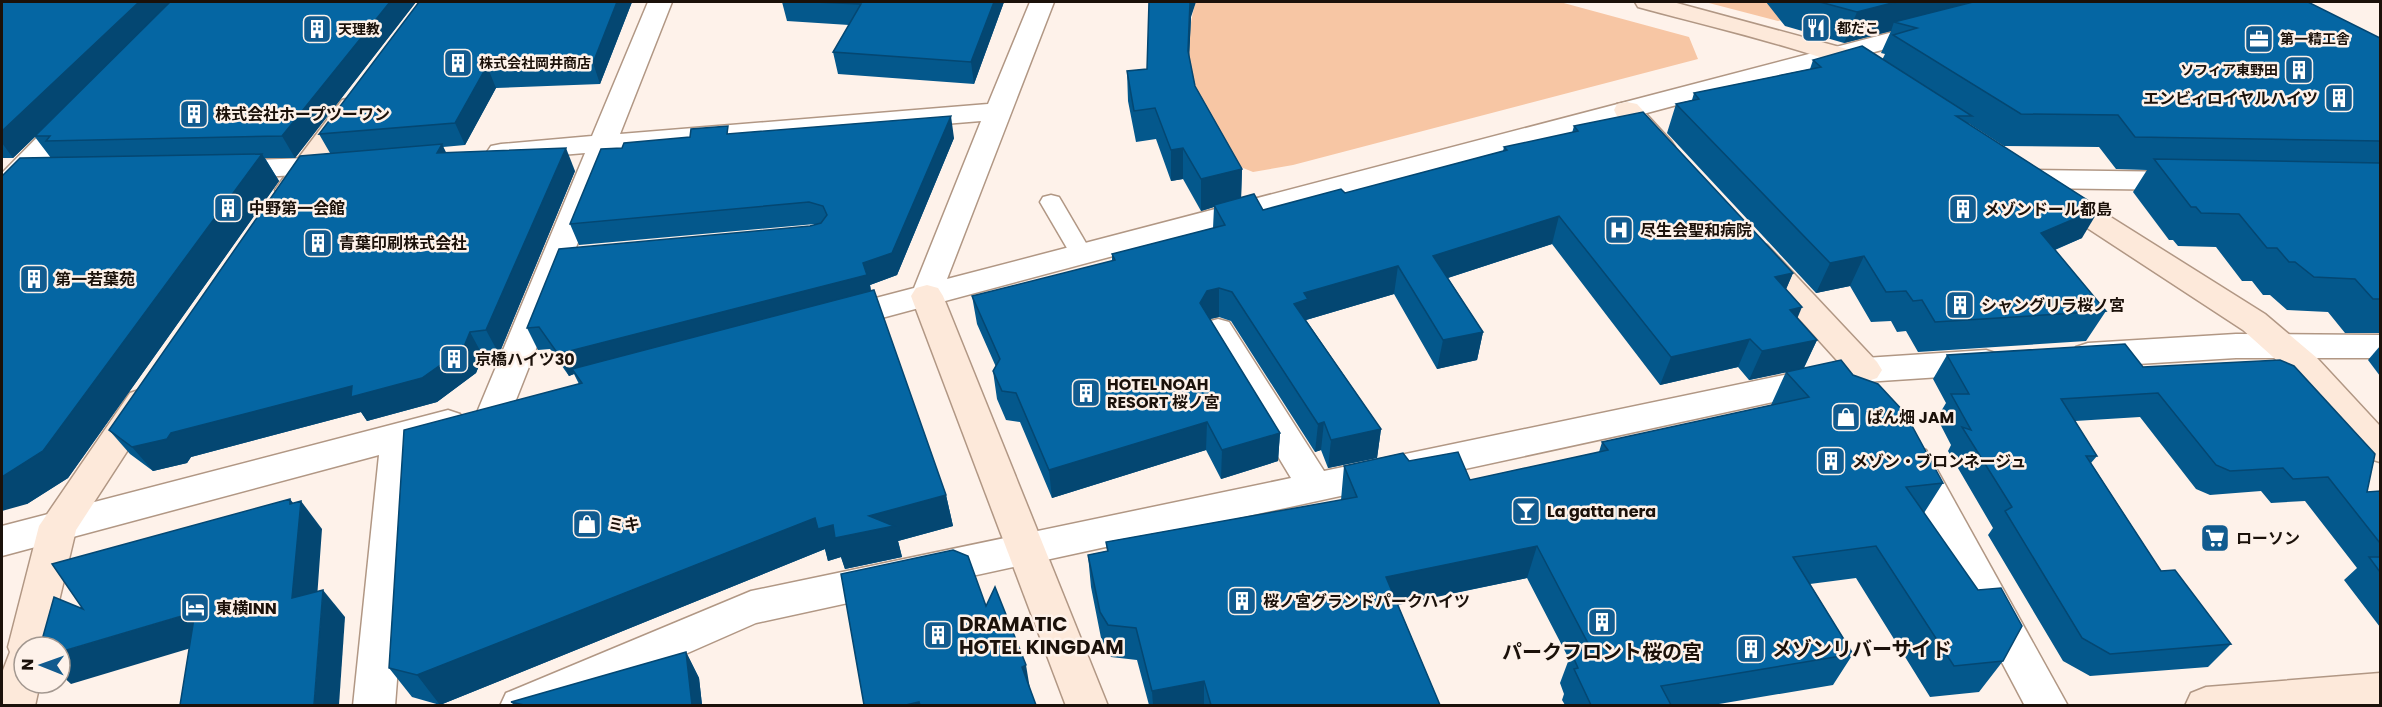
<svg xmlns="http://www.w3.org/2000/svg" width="2382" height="707" font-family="Poppins,'Noto Sans JP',sans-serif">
<rect width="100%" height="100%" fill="#fef2ea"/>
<g fill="#f7c6a4">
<path d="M1196,2H1560L1689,37L1698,59L1293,165L1253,172L1216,157C1210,145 1199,130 1195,116C1186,88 1186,29 1196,2Z"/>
<path d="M1705,2H1855L1778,21Z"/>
</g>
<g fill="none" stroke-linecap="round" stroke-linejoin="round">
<g stroke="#b19784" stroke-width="3">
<path id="lane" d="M1051,195L1059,197L1062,202L1093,255L1090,260L1082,262L1074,260L1071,255L1040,202L1043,197Z"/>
</g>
<g stroke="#b19784" stroke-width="3">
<g id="street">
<path d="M648,2H672L620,134L988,104L1030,2H1054L947,279L1920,25L1929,23L1938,25L1941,30L1938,35L837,330L826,327L821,319L826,311L914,288L981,121L614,151L512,410L507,419L495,423L483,419L478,410L585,153L501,160L491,158L487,152L491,146L501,144L592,136Z"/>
<path d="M75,107L85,109L89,115L85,121L12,195L2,198V173L65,109Z"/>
<path d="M336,157L346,160L350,166L346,172L228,179L218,176L214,170L218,164L228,161Z"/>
<path d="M2032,170L2184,172L2194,175L2198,181L2194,187L2184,190L2032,188L2022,185L2018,179L2022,173Z"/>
<path d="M1218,319L1229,322L1324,471L1865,358L1986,350L1998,354L2003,362L1998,370L1986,374L1865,382L756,623L567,706H500L506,693L751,591L1291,478L1202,330L1207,322Z"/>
<path d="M2236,334L2380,335V358H2236L2088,367L2076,363L2071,355L2076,347L2088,343Z"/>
<path d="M448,410L460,414L465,423L460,432L415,445L395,706H353L379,455L2,556V526Z"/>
<path d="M1913,446L1926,450L2068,706H2025L1895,460L1900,450Z"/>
</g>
</g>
<g stroke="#b19784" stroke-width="3">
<g id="secondary">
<path d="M1635,2H1673L1847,49L1883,71L1887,77L1883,83C1860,88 1847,65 1826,59C1765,39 1701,24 1638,7Z"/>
<path d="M351,98L360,100L364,106L299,196L289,199L279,196L275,190L279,184L342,100Z"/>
<path d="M1627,102L1637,104L1671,141L1675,147L1671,153C1646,159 1633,132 1617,116L1614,110L1617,104Z"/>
<path d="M2056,186L2066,189L2265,314L2317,358L2380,426V462L2367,458L2293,375L2243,330L2046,201L2041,195L2046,189Z"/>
<path d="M1756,242L1767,245L1877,362L1882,370L1877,378L1865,382L1853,378L1745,259L1741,252L1745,245Z"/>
<path d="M927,285L938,288L943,296L1108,706H1066L911,296L916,288Z"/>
<path d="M142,389L154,393L159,402L76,530L48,647H24V683H40L35,706H2V673L10,652L8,647L39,526L130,393Z"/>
<path d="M2380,673V706H2185L2191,693L2206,687Z"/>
</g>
</g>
<use href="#lane" fill="#fff" fill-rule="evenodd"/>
<use href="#street" fill="#fff" fill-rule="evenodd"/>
<use href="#secondary" fill="#fde9da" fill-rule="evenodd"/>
</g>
<g fill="#04588c">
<path d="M2,2H416L295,158H265L279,181L68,478L27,504L51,158L35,137L13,158H2Z"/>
<path d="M632,2L600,84L496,88L465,145L443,147L446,153L575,171L499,354L483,356L476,373L437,402L367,421L361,412L191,457L187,463L153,471L130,454L109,430L330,153L319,134Z"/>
<path d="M782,2H1004L974,84L838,74L833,52L849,25L787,21Z"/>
<path d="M1766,2H2304L2380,38V333H2345L2328,312L2287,310L2270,295H2263L2252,281H2242L2216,247L2178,246L2173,240H2169L2133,192L2147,170L2116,169L2099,147L2004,146L1968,123L2082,238L2055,250L2106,311L2086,341L1918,352L1906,331L1897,332L1891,321L1871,322L1850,286L1816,293L1667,133L1676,104L1692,100L1694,93L1810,69L1813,60H1882L1885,54L1881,53L1891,31L1844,43L1785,26Z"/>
<path d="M1191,17L1189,57L1195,86L1242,169L1241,198L1263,210L1345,193L1503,151L1504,147L1572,133L1574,126L1793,273L1786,289L1797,318L1817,340L1804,368L1943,483L1924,513L2003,661L1979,692L1930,697L1856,578L1810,584L1853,654L1833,685L1713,705H1565L1562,700L1564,694L1560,683L1569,659L1527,578L1398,605L1440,705H1149L1137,660L1111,657L1102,643L1091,587L1088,555L1107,551L1106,542L1341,500L1344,466L1409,461L1470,480L1599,452L1602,442L1771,405L1786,372L1749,380L1738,367L1660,385L1552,244L1448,278L1483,332L1477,360L1437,369L1394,294L1306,320L1381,429L1377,458L1328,468L1321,450L1315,452L1231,321L1219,317L1210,319L1280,433L1278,461L1221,479L1206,450L1052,498L1020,422L1006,420L997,399L993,371L996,367L977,324L972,296L1112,261V254L1213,228L1214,207L1201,211L1183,179L1171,181L1156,139L1136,142L1128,101L1127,71L1147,69Z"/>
<path d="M731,134L954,138L897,275L870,285L871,291L946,495L953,526L898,541L902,557L845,569L841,557L828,561L825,549L440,705L412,697L389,668L579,384L574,374L569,376L550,349L538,350L527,328L817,224H815L579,245L570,224L622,148L690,137Z"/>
<path d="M2380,346V376L2368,360Z"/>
<path d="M1947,355L2143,367L2367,492L2380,491V627L2344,580L2357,568L2305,501L2271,503L2261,491L2210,495L2196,489L2140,417L2075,421L2097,456L2091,463L2161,571L2231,644L2208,667L2090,676L2063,661L1988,535L1993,528L1948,451L1951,445L1937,418L1946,403L1933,379Z"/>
<path d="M686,652L699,678L702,705H514L511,702Z"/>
</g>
<g fill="#044772">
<path d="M139,2H173L13,158L2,143V131Z"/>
<path d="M390,2H416L295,158L282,136Z"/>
<path d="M617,2H632L600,84L593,63Z"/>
<path d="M994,2H1004L974,84L971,62Z"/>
<path d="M1190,2H1196L1191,17L1188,81V51Z"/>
<path d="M1896,2H2003L1894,22L1891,31L1844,43L1857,12Z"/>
<path d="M487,66L496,88L465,145L455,123Z"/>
<path d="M951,116L954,138L897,275L870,285L872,297L572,369L574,374L569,376L558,354L863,263Z"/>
<path d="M442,144L453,167L437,153Z"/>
<path d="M566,148L575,171L499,354L486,330Z"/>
<path d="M1183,148V179L1171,181V150Z"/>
<path d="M262,154L279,181L68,478L27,504L2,511V477Z"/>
<path d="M1242,169L1241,200L1214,205V207L1201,211V179Z"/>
<path d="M2100,208L2082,238L2023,263L2041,233Z"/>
<path d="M1559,216L1552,244L1429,284L1433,256Z"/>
<path d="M1864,256L1850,286L1816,293L1830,263Z"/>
<path d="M1398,266L1394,294L1306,320L1305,327L1294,304L1304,293Z"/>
<path d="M1793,273L1781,301L1775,277Z"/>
<path d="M1219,288V317L1206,320L1200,303L1207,291Z"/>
<path d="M1802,307L1790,336V310Z"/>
<path d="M470,332L483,356L476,373L437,402L367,421L361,412L191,457L187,463L153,471L132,447L171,433Z"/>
<path d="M1483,332L1477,360L1437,369L1443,340Z"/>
<path d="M1750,339L1738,367L1660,385L1671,357Z"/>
<path d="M1817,340L1803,369L1749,380L1762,351Z"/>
<path d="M1207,422L1206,450L1052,498L1049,470Z"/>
<path d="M1324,422L1321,450L1315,452L1318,424Z"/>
<path d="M1381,429L1377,458L1328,468L1331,440Z"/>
<path d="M1280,433L1278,461L1221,479L1222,450Z"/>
<path d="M946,495L953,526L898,541L902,557L845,569L841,557L828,561L825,549L440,705L417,675L815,518L869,516Z"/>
<path d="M290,499L300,512L301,501L322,529L315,626L292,598Z"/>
<path d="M1537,546L1527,578L1380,608L1386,577Z"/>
<path d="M323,590L345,617L339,705H314Z"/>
<path d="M195,612L221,639L71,684L60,674V652Z"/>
<path d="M686,652L699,678L702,705H692Z"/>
<path d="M1026,665L1031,695L1022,667Z"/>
<path d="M1204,681V705H1153L1152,691Z"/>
<path d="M919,702L920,705H906Z"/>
</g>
<g fill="#0566a3" stroke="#044772" stroke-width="1.5">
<path d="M2,2H139L2,131Z"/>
<path d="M170,2H390L282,136L46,141L50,136H35Z"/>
<path d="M419,2H617L593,63L487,66L455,123L319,134Z"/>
<path d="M815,2H994L971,62L833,52L861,4Z"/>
<path d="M1149,2H1190L1188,51L1195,86L1242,169L1201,179L1183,148L1171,150L1155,108L1134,111L1127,71L1147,69Z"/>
<path d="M1820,2H1896L1857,12Z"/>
<path d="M1973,2H2308L2380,38V141L2135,137L2118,115L2021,114L1893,35L1917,28L1894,22Z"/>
<path d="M1862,46L1972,116H1956L2100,208L2041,233L2106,311L1935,322L1922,300L1913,301L1906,291L1886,292L1864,256L1830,263L1676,104L1699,99L1694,93L1821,67L1813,60Z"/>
<path d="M1643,112L1793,273L1775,277L1802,307L1790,310L1817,340L1762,351L1750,339L1671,357L1559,216L1433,256L1483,332L1443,340L1398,266L1304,293L1308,299L1294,304L1381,429L1331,440L1324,422L1318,424L1232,292L1219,288L1207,291L1200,303L1280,433L1222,450L1207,422L1049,470L1016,393L1002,391L993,371L1000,359L972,296L1115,260L1112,254L1225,225L1214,205L1254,194L1263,210L1341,189L1345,193L1507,150L1504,147L1578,131L1574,126Z"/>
<path d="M951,116L892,253L863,263L867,275L558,354L539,327L527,328L559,249L810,226L821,223L827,215L823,206L809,202L570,224L601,149L622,148L624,143L690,137L691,129L728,126L727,134Z"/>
<path d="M442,144L437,153L566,148L486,330L470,332L463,349L422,378L351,397L352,386L171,433L167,439L132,447L109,430L300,156Z"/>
<path d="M262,154L43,451L2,477V176L20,158Z"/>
<path d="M2154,159L2380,163V299H2373L2355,279L2314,277L2295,262H2289L2277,248H2267L2239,214L2201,213L2196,207H2191Z"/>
<path d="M874,290L946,495L869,516L894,526L835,538L833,525L818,529L815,518L417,675L389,668L404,430L582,383L572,369Z"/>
<path d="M2125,344L2143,367L2280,360L2294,366L2375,454L2367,492L2380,491V543L2328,477L2293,479L2283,468L2230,471L2216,465L2158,393L2061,399L2097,456H2086L2161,571L2175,570L2231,644L2110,654L2082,638L2005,511L2012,507L1962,427L1971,430L1951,394H1969L1947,355Z"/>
<path d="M1841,360L1853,375L1878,384L1905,413L1943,483L1906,487L1978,590L2001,588L2022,626L2003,661L1954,666L1876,546L1793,557L1853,654L1661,686L1671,705H1591L1574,669L1578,668L1571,652L1591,649L1537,546L1386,577L1440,705H1211L1204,681L1152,691L1136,628L1108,625L1100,612L1088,555L1108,551L1106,542L1357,497L1344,466L1403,453L1409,461L1458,452L1470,480L1608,450L1602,442L1809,397L1786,372Z"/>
<path d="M290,499V504L301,501L292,598L323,590L314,705H180L195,612L60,652V647H40L54,597L83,609L52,564Z"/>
<path d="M953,550L968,556L986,606L995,587L1026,665L1022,667L1036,705H920L919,702L906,705H864L841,574Z"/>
<path d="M2369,557H2380V572Z"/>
<path d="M686,652L692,705H522H524L511,702Z"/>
</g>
<defs>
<g id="restaurant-square" transform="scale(1.5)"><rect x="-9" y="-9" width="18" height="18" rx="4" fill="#115b8f" stroke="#fef2ea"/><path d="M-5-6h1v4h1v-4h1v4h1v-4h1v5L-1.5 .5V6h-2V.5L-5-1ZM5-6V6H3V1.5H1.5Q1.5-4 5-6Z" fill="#fff"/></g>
<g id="building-square" transform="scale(1.5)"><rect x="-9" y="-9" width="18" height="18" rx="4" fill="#115b8f" stroke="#fef2ea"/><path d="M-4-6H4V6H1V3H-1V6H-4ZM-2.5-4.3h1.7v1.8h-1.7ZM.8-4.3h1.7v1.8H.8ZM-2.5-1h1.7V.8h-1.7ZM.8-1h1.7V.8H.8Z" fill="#fff"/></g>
<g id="office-square" transform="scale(1.5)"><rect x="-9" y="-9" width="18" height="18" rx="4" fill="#115b8f" stroke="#fef2ea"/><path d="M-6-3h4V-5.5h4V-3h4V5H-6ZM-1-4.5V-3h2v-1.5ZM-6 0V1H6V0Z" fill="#fff"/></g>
<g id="hospital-square" transform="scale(1.5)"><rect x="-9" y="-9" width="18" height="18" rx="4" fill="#115b8f" stroke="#fef2ea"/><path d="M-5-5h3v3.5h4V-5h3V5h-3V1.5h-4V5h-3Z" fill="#fff"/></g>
<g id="shop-square" transform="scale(1.5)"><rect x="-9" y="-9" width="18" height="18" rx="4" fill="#115b8f" stroke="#fef2ea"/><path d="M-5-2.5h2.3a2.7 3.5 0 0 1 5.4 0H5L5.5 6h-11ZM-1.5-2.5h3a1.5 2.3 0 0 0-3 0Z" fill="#fff"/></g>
<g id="bar-square" transform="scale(1.5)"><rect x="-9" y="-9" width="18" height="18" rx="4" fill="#115b8f" stroke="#fef2ea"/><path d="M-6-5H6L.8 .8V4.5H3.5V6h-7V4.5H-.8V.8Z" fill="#fff"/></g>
<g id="supermarket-square" transform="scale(1.5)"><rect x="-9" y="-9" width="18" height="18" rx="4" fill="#115b8f" stroke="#fef2ea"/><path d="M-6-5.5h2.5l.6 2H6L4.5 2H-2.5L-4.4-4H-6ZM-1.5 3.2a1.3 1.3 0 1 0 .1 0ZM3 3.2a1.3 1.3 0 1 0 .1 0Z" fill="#fff"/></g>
<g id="hotel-square" transform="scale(1.5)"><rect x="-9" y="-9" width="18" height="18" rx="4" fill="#115b8f" stroke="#fef2ea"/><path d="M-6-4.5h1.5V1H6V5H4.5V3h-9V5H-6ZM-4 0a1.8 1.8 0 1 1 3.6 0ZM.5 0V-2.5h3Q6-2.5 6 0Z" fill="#fff"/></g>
</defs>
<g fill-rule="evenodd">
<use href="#restaurant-square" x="1816" y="28"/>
<use href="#building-square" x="317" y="29"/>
<use href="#office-square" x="2259" y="39"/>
<use href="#building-square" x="458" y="63"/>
<use href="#building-square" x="2299" y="70"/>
<use href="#building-square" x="2339" y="98"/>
<use href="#building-square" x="194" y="114"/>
<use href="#building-square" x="228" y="208"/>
<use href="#building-square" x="1963" y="209"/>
<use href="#hospital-square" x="1619" y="230"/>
<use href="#building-square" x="318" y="243"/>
<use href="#building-square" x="34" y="279"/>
<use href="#building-square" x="1960" y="305"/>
<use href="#building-square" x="454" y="359"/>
<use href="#building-square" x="1086" y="393"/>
<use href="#shop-square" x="1846" y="417"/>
<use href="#building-square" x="1831" y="461"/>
<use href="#bar-square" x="1526" y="511"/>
<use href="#shop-square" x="587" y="524"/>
<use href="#supermarket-square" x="2215" y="538"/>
<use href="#building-square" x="1242" y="601"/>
<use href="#hotel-square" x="195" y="608"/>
<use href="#building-square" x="1602" y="622"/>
<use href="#building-square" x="938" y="635"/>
<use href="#building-square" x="1751" y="649"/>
</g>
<g text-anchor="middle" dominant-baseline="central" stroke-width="5" stroke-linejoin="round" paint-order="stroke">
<g font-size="14" font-weight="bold" fill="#1b110a" stroke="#fef2ea" text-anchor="start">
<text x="1837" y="28">都だこ</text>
<text x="338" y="29">天理教</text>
<text x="2280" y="39">第一精工舎</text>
<text x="479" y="63">株式会社岡井商店</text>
<text x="2278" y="70" text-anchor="end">ソフィア東野田</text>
</g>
<g font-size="16" font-weight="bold" fill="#1b110a" stroke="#fef2ea" text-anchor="start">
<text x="2318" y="98" text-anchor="end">エンビィロイヤルハイツ</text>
<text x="215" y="114">株式会社ホープツーワン</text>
<text x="249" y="208">中野第一会館</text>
<text x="1984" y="209">メゾンドール都島</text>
<text x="1640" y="230">尽生会聖和病院</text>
<text x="339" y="243">青葉印刷株式会社</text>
<text x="55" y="279">第一若葉苑</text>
<text x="1981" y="305">シャングリラ桜ノ宮</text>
<text x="475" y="359">京橋ハイツ30</text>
<text x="1107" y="384">HOTEL NOAH<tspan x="1107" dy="18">RESORT 桜ノ宮</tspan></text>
<text x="1867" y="417">ぱん畑 JAM</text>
<text x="1852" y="461">メゾン・ブロンネージュ</text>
<text x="1547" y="511">La gatta nera</text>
<text x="608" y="524">ミキ</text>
<text x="2236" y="538">ローソン</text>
<text x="1263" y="601">桜ノ宮グランドパークハイツ</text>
<text x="216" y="608">東横INN</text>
</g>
<g font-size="20" font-weight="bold" fill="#1b110a" stroke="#fef2ea" text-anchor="start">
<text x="959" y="624">DRAMATIC<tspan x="959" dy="23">HOTEL KINGDAM</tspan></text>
<text x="1772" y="649">メゾンリバーサイド</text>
<text x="1602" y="652" text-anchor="middle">パークフロント桜の宮</text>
</g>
</g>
<rect width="2382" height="707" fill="none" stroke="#1b110a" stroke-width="6"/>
<g transform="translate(42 665) rotate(271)"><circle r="28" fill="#fef2ea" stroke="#a39890" stroke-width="1.5"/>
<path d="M0-4.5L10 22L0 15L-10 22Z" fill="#115b8f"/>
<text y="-9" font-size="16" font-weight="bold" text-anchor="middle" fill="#1b110a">N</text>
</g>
</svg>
